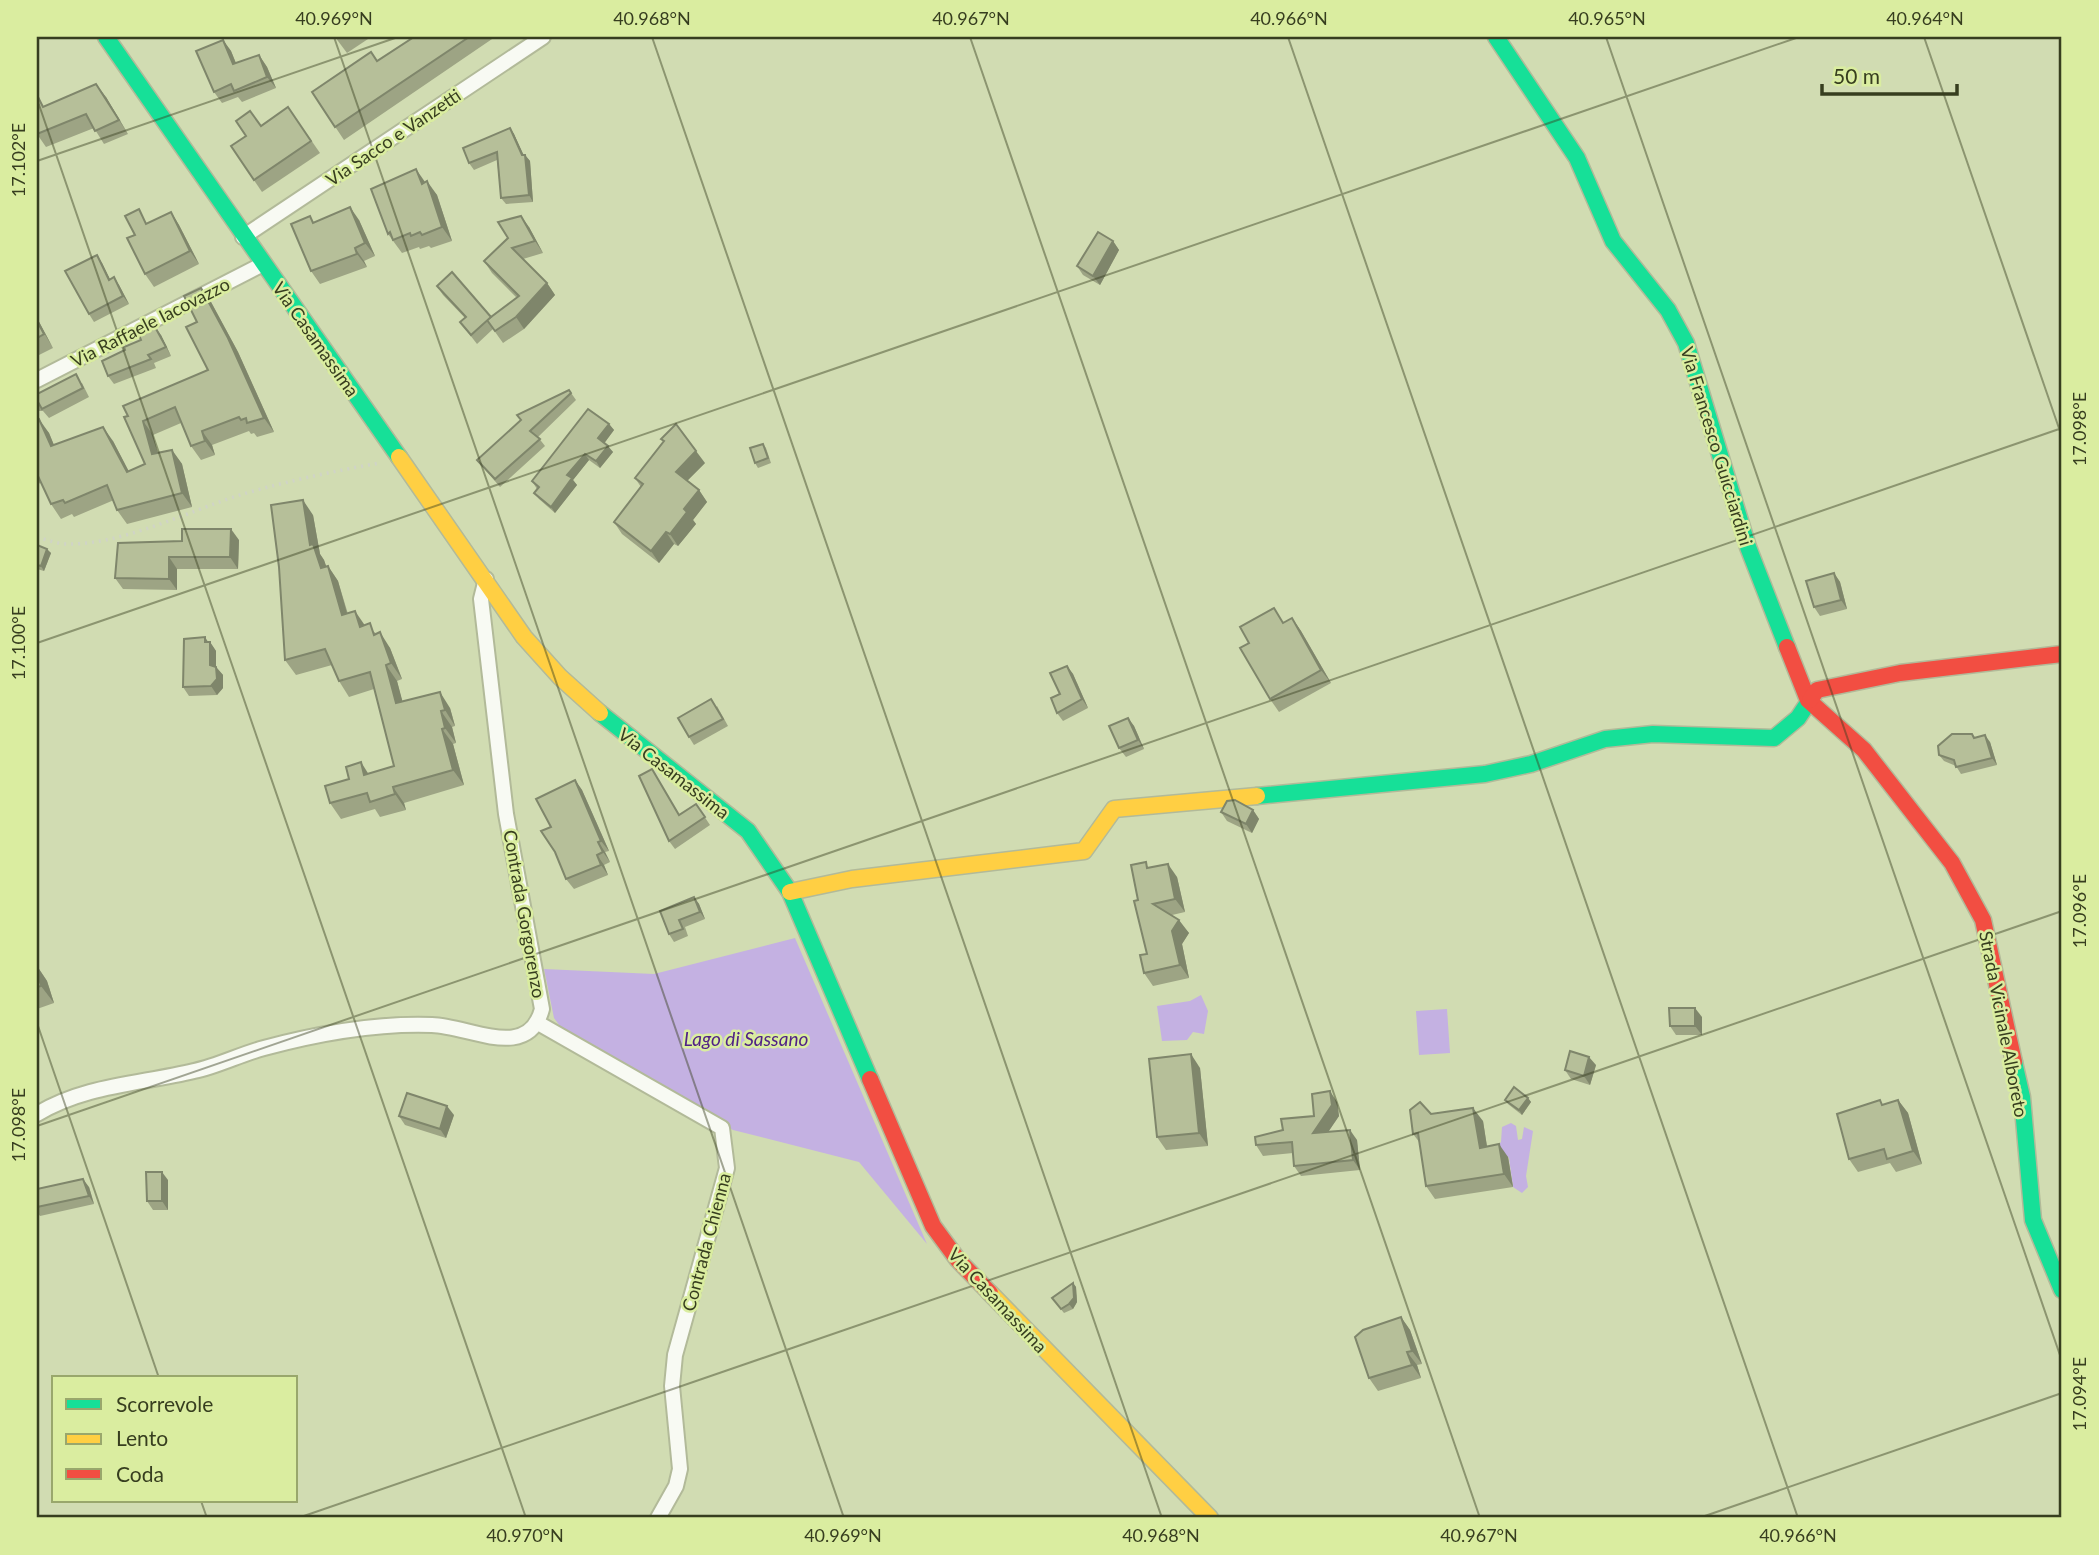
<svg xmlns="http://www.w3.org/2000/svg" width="2099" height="1555" font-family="Lato,sans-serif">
<rect width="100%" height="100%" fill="#d1dcb2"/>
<g fill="#c4b1e2">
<path d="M795,938L927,1244L859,1162L733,1130L562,1029L554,1018L544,969L654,974Z"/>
<path d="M1201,995L1208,1011L1204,1034L1193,1032L1187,1040L1162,1041L1157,1006L1190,1001Z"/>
<path d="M1447,1009L1450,1053L1419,1055L1416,1011Z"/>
<path d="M1511,1123L1516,1126L1518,1140L1522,1139L1524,1127L1533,1131L1526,1176L1528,1187L1522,1193L1513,1187L1509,1158L1496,1148L1501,1142L1502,1127Z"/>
</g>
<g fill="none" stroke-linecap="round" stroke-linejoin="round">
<g stroke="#b2ba99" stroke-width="18">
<g id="street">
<path d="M243,237L543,37"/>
<path d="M37,380L263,264"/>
<path d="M538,1023L722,1128L727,1168L675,1355L672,1386L680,1469L676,1486L658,1518"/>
<path d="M37,1114C85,1085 140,1084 194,1071C218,1066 241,1054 264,1048C316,1034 378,1023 432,1025C470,1026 528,1062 542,1009L506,814L481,599L486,579"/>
</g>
</g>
<g stroke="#b2ba99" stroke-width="19">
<g id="fast">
<path d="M106,37L399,457"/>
<path d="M1496,37L1577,158L1613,241L1668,310L1686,343L1748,547L1787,647"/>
<path d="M600,713L748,831L790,892L870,1079"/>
<path d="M1257,796L1485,774L1531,764L1605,739L1653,734L1774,738L1798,718L1810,700"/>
<path d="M2014,1062L2022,1097L2033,1220L2062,1290"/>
</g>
</g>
<g stroke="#b2ba99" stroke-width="19">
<g id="slow">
<path d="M399,457L524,637L560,677L600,713"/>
<path d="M790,892L852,879L1084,851L1114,809L1257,796"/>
<path d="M990,1293L1210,1518"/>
</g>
</g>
<g stroke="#b2ba99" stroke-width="19">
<g id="jam">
<path d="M1787,647L1808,700L1864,750L1952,863L1983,920L2014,1062"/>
<path d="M1810,700L1817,690L1900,673L2062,654"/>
<path d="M870,1079L933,1226L958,1260L990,1293"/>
</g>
</g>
<path stroke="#d0d4c6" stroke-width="3.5" stroke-dasharray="2 5" stroke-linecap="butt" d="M37,537C47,540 58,544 68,544C122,545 191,510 243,494C288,481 334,471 380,463"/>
<use href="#street" stroke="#f8faf3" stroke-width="14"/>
<use href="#fast" stroke="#16e098" stroke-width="16"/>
<use href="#slow" stroke="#ffcf43" stroke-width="16"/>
<use href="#jam" stroke="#f24e42" stroke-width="16"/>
</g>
<g fill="#9da484">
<path d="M335,37H371L347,53Z"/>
<path d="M414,37H495L344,140L312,92L377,61Z"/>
<path d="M223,40L231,51L236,63L259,55L267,67L276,88L242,102L238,97L222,103L214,92Z"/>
<path d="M106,97L128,134L104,144L94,128L46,147L37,134L45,106Z"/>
<path d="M288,107L320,153L262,192L231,146Z"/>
<path d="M510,128L514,134L523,155H525L530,161L533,202L506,204L501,198L497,160L474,170L469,163Z"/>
<path d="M425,182L437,195L452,241L431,248L429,246L420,249L419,247L402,253L388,234Z"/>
<path d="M171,212L179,225L199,264L154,287L145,274L135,235L149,223Z"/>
<path d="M310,216L314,223L359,220L375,256L364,261L367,267L320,284L311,271Z"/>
<path d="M529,227L543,253L523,259L547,283L555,295L524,329L503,343L493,329L477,344L460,322L465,318L443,295L437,286L491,317L517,298L492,273L484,261Z"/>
<path d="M1113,241L1119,250L1100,285L1083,275L1077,266Z"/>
<path d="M102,263L110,279L119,285L129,304L94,322L89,314Z"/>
<path d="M201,288L211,302L238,352L274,432L257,437L254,433L251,434L249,431L212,445L215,455L201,460L191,446L181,423L153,435L157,453L172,450L182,464L192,507L127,524L117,510L114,500L74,517L72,514L61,519L51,504L41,483L37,484V420L49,433L54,445L113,441L129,472L145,464L124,417L208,370L197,322Z"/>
<path d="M37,318L53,348L37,356Z"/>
<path d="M161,335L171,356L154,363L156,368L114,384L108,376Z"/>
<path d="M82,383L89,397L49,418L43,411H37V394Z"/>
<path d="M569,390L576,400L538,437L545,446L500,487L477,460Z"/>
<path d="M609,424L614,430L604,443L613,452L600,468L589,460L573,480L577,485L555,513L539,499L534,493L537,489L532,481Z"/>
<path d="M763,444L766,448L771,463L758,468L755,463Z"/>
<path d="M705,463L687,481L699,490L707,502L693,520L696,524L678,546L674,544L659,563L622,534L614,522L641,487L635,478Z"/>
<path d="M313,515L320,554L324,560L326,566H328L338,581L348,614L377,634L390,648L402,679L397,681L402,701L450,708L455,726L452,727L456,743L453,744L464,785L404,803L406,810L380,817L375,809L341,819L330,803L369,774L394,766L374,689L349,697L339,681L332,665L296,675L285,660L279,567Z"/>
<path d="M239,540L238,569H177V590L123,589L115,578L182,541Z"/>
<path d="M37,545L51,553L44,571L37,569Z"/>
<path d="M1834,573L1840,582L1847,609L1820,616L1814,607Z"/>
<path d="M1292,618L1301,631L1331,683L1279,712L1270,699L1249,643Z"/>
<path d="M208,642H210L216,651V667L223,675V688L217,695L189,696L183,687Z"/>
<path d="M1067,666L1073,674L1088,708L1063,721L1057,713L1060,694Z"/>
<path d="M717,706L728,726L694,745L689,737Z"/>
<path d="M1128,718L1134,726L1144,749L1126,757L1119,748Z"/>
<path d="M1972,734L1975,738L1990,742L1997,765L1961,774L1956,766L1944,761L1939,755Z"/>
<path d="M657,777L679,815L696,804L710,825L675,849L669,841Z"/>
<path d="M575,780L582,790L609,851L605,852L610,862L604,865L608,875L574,889L566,879L551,827Z"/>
<path d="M1253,810L1259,819L1252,833L1227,821L1221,812Z"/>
<path d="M1149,868L1177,877L1185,912L1172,915L1189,933L1182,944L1189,978L1153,986L1144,973L1147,954L1138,900Z"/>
<path d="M694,897L699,904L705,919L685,927L688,936L674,942L669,934Z"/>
<path d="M37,966L47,981L54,1003L37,1009Z"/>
<path d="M1702,1017V1035H1676L1670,1026Z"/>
<path d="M1596,1065L1590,1085L1571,1079L1565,1070Z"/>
<path d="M1200,1068L1208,1146L1166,1150L1157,1137Z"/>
<path d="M1528,1098L1531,1102L1522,1115L1508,1104L1505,1100Z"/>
<path d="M1898,1100L1908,1113L1922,1164L1896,1172L1890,1163L1858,1172L1849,1159L1883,1105Z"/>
<path d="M1337,1102L1339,1116L1328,1132L1357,1140L1360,1170L1301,1176L1294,1166L1293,1153L1263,1156L1256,1145L1283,1130L1314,1116Z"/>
<path d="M1431,1114L1483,1121L1487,1146L1508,1157L1513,1187L1435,1199L1426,1186L1420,1143L1413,1134Z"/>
<path d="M454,1115L446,1138L405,1125L399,1116Z"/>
<path d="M168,1180V1210H153L147,1201Z"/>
<path d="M89,1187L94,1204L40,1216L37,1212V1189Z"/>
<path d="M1073,1283L1076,1287L1077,1302L1073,1309L1064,1313L1052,1298Z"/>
<path d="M1401,1317L1410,1330L1422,1364L1417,1365L1421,1378L1378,1391L1369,1378Z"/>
</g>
<g fill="#7f866b">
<path d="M223,40L231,51L241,76L233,64Z"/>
<path d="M259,55L267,67L276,88L267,77Z"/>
<path d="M96,84L106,97L128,134L119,120Z"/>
<path d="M510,128L514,134L526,160L525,155L530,161L533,202L529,195L522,155Z"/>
<path d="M416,169L425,182L422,184Z"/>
<path d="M427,181L437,195L452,241L442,227Z"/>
<path d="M350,207L359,220L375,256L365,243Z"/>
<path d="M171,212L179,225L199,264L190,251Z"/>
<path d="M521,216L529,227L543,253L535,241Z"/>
<path d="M1113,241L1119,250L1100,285L1093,276Z"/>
<path d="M355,248L364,261L367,267L357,254Z"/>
<path d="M97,255L102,263L114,288L109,280Z"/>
<path d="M114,277L119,285L129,304L123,296Z"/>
<path d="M547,283L555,295L524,329L516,317Z"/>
<path d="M201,288L211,302L238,352L274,432L264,418Z"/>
<path d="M37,318L53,348L37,321Z"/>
<path d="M155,327L161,335L171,356L166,347Z"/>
<path d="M39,419L49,433L60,460L51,446Z"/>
<path d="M143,421L153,435L162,468L152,454Z"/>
<path d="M609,424L614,430L603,445L598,438Z"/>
<path d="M103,427L113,441L137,487L127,472Z"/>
<path d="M202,431L212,445L215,455L205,441Z"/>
<path d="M608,446L613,452L600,468L596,461Z"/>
<path d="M172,450L182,464L192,507L182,493Z"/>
<path d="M696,451L705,463L684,484L676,472Z"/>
<path d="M585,454L589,460L573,480L577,485L555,513L551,507L567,475Z"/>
<path d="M699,490L707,502L693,520L696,524L678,546L670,534L684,509Z"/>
<path d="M303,500L313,515L320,554L324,560L332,583L321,568L310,545Z"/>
<path d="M231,529L239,540L238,569L230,557Z"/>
<path d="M666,532L674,544L659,563L651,551Z"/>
<path d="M47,549L51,553L44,571L41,566Z"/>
<path d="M169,557L177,569V590L169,579Z"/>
<path d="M328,566L338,581L352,631L342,615Z"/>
<path d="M1834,573L1840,582L1847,609L1841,600Z"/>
<path d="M355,611L366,627H360Z"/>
<path d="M1292,618L1301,631L1331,683L1321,670Z"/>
<path d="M380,632L390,648L402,679L391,663Z"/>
<path d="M205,637L210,645V642L216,651V674L210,665Z"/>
<path d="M386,665L397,681L407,718L396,703Z"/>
<path d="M1067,666L1073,674L1088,708L1082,699Z"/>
<path d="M216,667L223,675V688L217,695L211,686Z"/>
<path d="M440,692L450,708L455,726L445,710Z"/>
<path d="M441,711L452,727L456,743L445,728Z"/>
<path d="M1128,718L1134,726L1144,749L1138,740Z"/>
<path d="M442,729L453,744L464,785L453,770Z"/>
<path d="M1985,735L1990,742L1997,765L1992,758Z"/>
<path d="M361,762L371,778L364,775Z"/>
<path d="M575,780L582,790L609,851L601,841Z"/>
<path d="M393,787L404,803L406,810L395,794Z"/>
<path d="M1253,810L1259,819L1252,833L1246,824Z"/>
<path d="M598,842L605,852L610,862L603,852Z"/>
<path d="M597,855L604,865L608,875L601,865Z"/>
<path d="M1168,864L1177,877L1185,912L1175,899Z"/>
<path d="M694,897L699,904L705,919L700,912Z"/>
<path d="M1179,920L1189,933L1182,944L1189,978L1180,965L1172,931Z"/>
<path d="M37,966L47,981L54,1003L41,986L37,970Z"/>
<path d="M1695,1008L1702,1017V1035L1695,1026Z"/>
<path d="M1191,1054L1200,1068L1208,1146L1199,1133Z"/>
<path d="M1589,1057L1596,1065L1590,1085L1584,1076Z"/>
<path d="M1330,1091L1337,1102L1339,1116L1320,1144L1313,1133Z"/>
<path d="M1528,1098L1531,1102L1522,1115L1519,1110Z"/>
<path d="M1898,1100L1908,1113L1922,1164L1913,1151Z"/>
<path d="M447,1106L454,1115L446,1138L440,1129Z"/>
<path d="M1473,1108L1483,1121L1489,1160L1480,1148Z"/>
<path d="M1350,1130L1357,1140L1360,1170L1353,1160Z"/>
<path d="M1499,1144L1508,1157L1513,1187L1504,1174Z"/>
<path d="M162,1172L168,1180V1210L162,1201Z"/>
<path d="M83,1179L89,1187L94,1204L89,1196Z"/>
<path d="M1073,1283L1076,1287L1077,1302L1073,1309L1069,1304Z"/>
<path d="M1401,1317L1410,1330L1422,1364L1412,1351Z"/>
<path d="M1407,1352L1417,1365L1421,1378L1412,1365Z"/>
</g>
<g fill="#b6bf99" stroke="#7f866b" stroke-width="2">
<path d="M414,37H469L335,127L312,92L371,52L377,61Z"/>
<path d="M223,40L233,64L259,55L267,77L234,91L231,84L214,92L196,51Z"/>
<path d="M96,84L119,120L95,131L86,114L37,134V95L43,107Z"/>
<path d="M288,107L311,141L254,180L231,146L246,136L236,121L250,111L261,126Z"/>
<path d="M510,128L522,155H525L529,195L501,198L497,152L469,163L463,148Z"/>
<path d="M416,169L422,184L427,181L442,227L422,235L420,232L411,236L410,233L393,240L390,232L388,234L371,189Z"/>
<path d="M350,207L365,243L355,248L357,254L311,271L291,224L310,216L313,223Z"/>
<path d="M139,209L146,224L171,212L190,251L145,274L127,238L135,235L125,216Z"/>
<path d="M521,216L535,241L512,248L547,283L516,317L495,331L487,320L519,296L484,261L508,238L498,222Z"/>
<path d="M1098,232L1113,241L1093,276L1077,266Z"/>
<path d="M97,255L109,280L114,277L123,296L89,314L65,271Z"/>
<path d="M452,272L491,317L471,335L460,322L466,317L437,286Z"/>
<path d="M201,288L228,338L264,418L247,423L246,418L241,420L239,417L202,431L205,441L191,446L175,407L143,421L152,454L172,450L182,493L117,510L107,485L65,503L63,500L51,504L37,474V420L39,419L51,446L103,427L127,472L145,464L124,417L128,416L123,406L208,370L186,327L197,322L184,296Z"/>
<path d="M37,321L44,334L37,338Z"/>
<path d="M155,327L166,347L148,355L151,359L108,376L102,361L125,350L124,347L141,340L139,335Z"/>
<path d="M76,374L83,388L42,409L38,402H37V394Z"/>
<path d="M569,390L571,393L530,431L540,439L495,479L477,460L521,420L517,415Z"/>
<path d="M588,409L609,424L598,438L608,446L596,461L585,454L567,475L572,478L551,507L534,493L539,487L532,481Z"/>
<path d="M676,424L696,451L676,472L699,490L684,509L687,512L670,534L666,532L651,551L614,522L643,484L635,478L664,441L661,439Z"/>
<path d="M763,444L768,458L755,463L750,448Z"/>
<path d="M303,500L310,545L313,544L321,568L328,566L342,615L355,611L360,627L370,623L374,635L380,632L391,663L386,665L396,703L440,692L445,710L441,711L445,728L442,729L453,770L393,787L395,794L370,802L367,793L330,803L325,786L349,779L346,767L361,762L364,775L394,766L370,672L339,681L325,649L285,660L279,567L271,505Z"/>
<path d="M182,529H231L230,557H169V579L115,578L118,543L182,541Z"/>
<path d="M37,545L47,549L41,566L37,565Z"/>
<path d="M1834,573L1841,600L1814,607L1806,581Z"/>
<path d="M1274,608L1283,623L1292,618L1321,670L1270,699L1240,648L1249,643L1240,627Z"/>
<path d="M205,637V642H210V665L216,667L217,679L211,686L183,687L184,639Z"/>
<path d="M1067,666L1082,699L1057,713L1051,698L1060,694L1050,673Z"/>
<path d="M711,699L723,719L689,737L678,718Z"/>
<path d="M1128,718L1138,740L1119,748L1109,726Z"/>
<path d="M1952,734H1972L1974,738L1985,735L1992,758L1956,767L1954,760L1939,755L1938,746Z"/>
<path d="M652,769L679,815L696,804L705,817L669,841L639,776Z"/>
<path d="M575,780L601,841L598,842L603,852L597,855L601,865L566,879L555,852L541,831L551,827L536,799Z"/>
<path d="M1235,800L1253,810L1246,824L1221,812L1227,801Z"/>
<path d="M1146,862L1147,868L1168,864L1175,899L1153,904L1179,920L1172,931L1180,965L1144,973L1140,955L1147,954L1134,901L1138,900L1131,865Z"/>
<path d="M694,897L700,912L679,920L683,929L669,934L660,911Z"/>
<path d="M37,970L41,986L37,987Z"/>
<path d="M1669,1008H1695V1026H1670Z"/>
<path d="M1570,1051L1589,1057L1584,1076L1565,1070Z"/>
<path d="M1191,1054L1199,1133L1157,1137L1149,1059Z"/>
<path d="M1514,1087L1528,1098L1519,1110L1505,1100Z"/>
<path d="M1330,1091L1332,1105L1313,1133L1350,1130L1353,1160L1294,1166L1292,1142L1256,1145L1255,1137L1283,1130L1281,1119L1314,1116L1312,1094Z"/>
<path d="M407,1093L447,1106L440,1129L399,1116Z"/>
<path d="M1880,1100L1882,1105L1898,1100L1913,1151L1887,1159L1884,1149L1849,1159L1837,1114Z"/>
<path d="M1420,1102L1431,1114L1473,1108L1480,1148L1499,1144L1504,1174L1426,1186L1418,1133L1413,1134L1410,1110Z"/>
<path d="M146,1172H162V1201H147Z"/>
<path d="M83,1179L89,1196L37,1207V1189Z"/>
<path d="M1073,1283L1074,1298L1069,1304L1061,1309L1052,1298Z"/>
<path d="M1401,1317L1412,1351L1407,1352L1412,1365L1369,1378L1355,1337L1363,1330Z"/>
</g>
<path fill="none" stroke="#373e1f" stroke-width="2" stroke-opacity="0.45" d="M334,37L844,1518M652,37L1162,1518M970,37L1480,1518M1288,37L1798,1518M1606,37L2062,1361M1924,37L2062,437M37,99L526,1518M37,161L398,37M37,643L1799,37M37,1023L159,1378M37,1126L2062,428M201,1501L207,1518M298,1518L2062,911M1699,1518L2062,1393"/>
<g text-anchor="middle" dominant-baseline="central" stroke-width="5" stroke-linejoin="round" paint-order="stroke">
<g font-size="18" fill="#373e1f" stroke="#daeda0">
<text transform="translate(393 137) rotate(-34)">Via Sacco e Vanzetti</text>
<text transform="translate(150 322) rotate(-27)">Via Raffaele Iacovazzo</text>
<text transform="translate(316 339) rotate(55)">Via Casamassima</text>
<text transform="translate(1717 446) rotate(73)">Via Francesco Guicciardini</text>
<text transform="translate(674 773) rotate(38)">Via Casamassima</text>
<text transform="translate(525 914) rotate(80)">Contrada Gorgorenzo</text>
<text transform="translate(2004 1024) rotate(79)">Strada Vicinale Alboreto</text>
<text transform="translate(706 1242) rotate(-75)">Contrada Chienna</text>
<text transform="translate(998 1300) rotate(47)">Via Casamassima</text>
</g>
<g font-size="19" font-style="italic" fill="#502186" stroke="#daeda0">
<text x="746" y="1038">Lago di Sassano</text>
</g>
</g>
<rect width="2099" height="1555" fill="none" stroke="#daeda0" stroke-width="77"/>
<rect x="52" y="1376" width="245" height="126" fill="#daeda0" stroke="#99a76c" stroke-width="2"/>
<rect x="66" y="1399" width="35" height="10" fill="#16e098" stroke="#99a76c" stroke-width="2"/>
<text x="116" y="1412" font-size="21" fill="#373e1f">Scorrevole</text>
<rect x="66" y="1434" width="35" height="10" fill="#ffcf43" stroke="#99a76c" stroke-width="2"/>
<text x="116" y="1446" font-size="21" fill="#373e1f">Lento</text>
<rect x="66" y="1469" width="35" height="10" fill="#f24e42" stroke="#99a76c" stroke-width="2"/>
<text x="116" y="1482" font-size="21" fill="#373e1f">Coda</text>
<path d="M1822 84v10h135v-10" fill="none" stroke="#373e1f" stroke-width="3.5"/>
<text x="1833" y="84" font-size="21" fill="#373e1f" stroke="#daeda0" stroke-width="5" paint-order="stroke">50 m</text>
<rect x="38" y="38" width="2022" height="1478" fill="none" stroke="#373e1f" stroke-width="2.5"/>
<g font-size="18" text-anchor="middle" fill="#373e1f">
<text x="334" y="25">40.969°N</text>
<text x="652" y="25">40.968°N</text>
<text x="971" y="25">40.967°N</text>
<text x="1289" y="25">40.966°N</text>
<text x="1607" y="25">40.965°N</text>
<text x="1925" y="25">40.964°N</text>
<text transform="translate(19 160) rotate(-90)" y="6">17.102°E</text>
<text transform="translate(2080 429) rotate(-90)" y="6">17.098°E</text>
<text transform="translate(19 643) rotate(-90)" y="6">17.100°E</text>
<text transform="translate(2080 911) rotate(-90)" y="6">17.096°E</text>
<text transform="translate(19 1125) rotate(-90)" y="6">17.098°E</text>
<text transform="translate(2080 1394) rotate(-90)" y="6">17.094°E</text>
<text x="525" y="1542">40.970°N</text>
<text x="843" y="1542">40.969°N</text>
<text x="1161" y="1542">40.968°N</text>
<text x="1479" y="1542">40.967°N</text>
<text x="1798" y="1542">40.966°N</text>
</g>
</svg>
